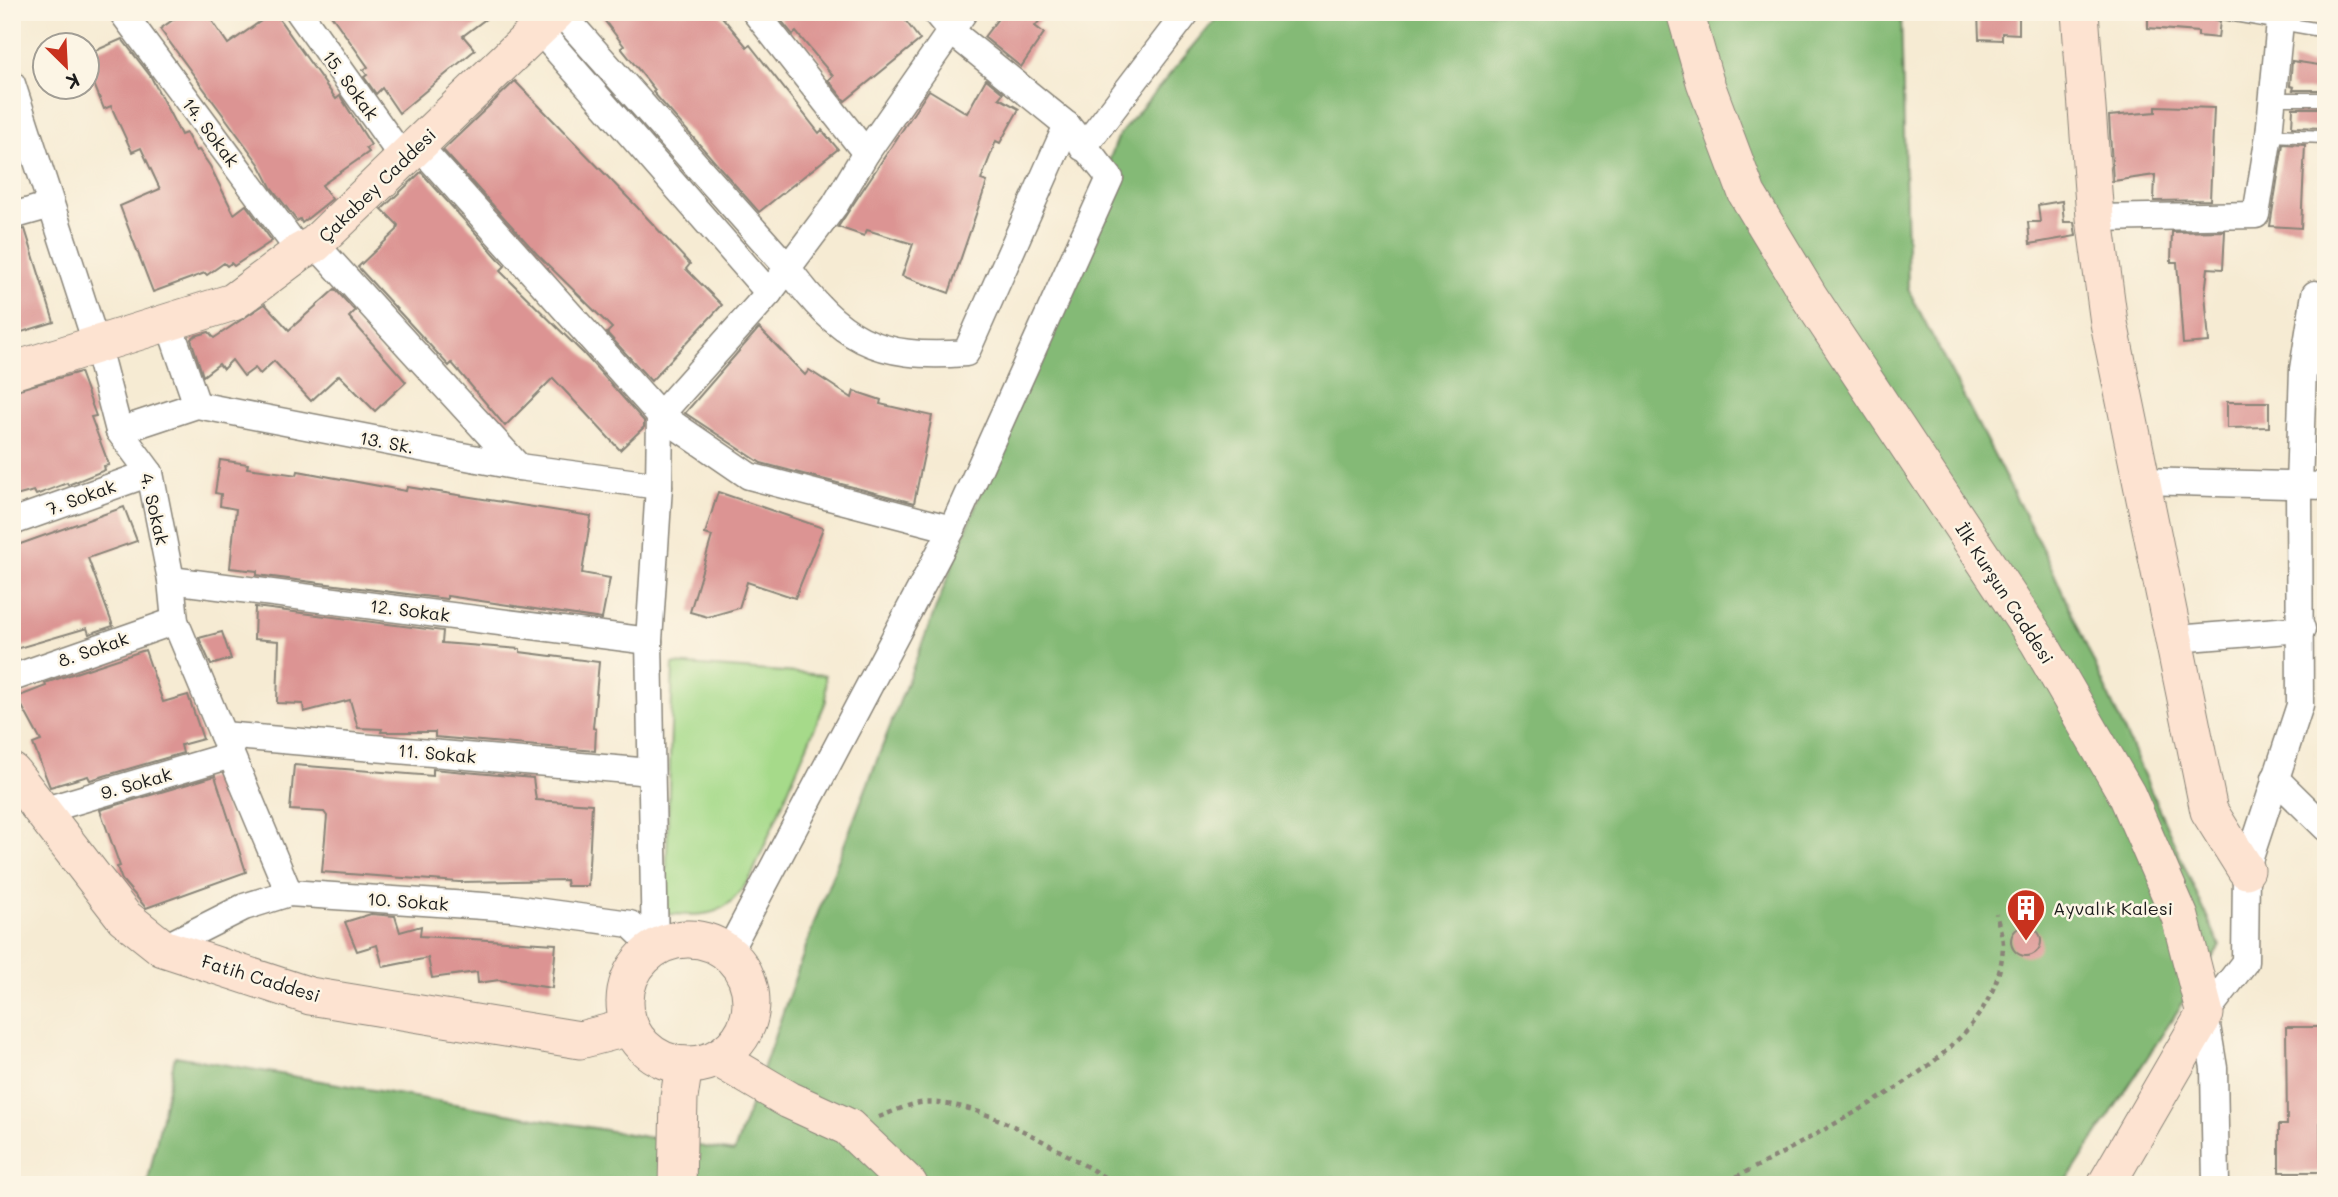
<svg xmlns="http://www.w3.org/2000/svg" width="2338" height="1197" font-family="Mali,sans-serif">
<rect width="100%" height="100%" fill="#fcf5e5"/>
<filter id="ink" filterUnits="userSpaceOnUse"><feTurbulence type="fractalNoise" baseFrequency=".0143" numOctaves="2"/><feDisplacementMap in="SourceGraphic" scale="14" xChannelSelector="R" yChannelSelector="G"/><feConvolveMatrix kernelMatrix="1 2 1 2 8 2 1 2 1" color-interpolation-filters="sRGB"/></filter>
<filter id="wash" filterUnits="userSpaceOnUse"><feTurbulence type="fractalNoise" baseFrequency=".00686" numOctaves="4" result="noise"/><feDisplacementMap in="SourceGraphic" scale="28" xChannelSelector="R" yChannelSelector="G"/><feGaussianBlur stdDeviation="1.57" result="paint"/><feColorMatrix in="noise" values="0 0 0 0 0 0 0 0 0 0 0 0 0 0 0 0 0 1.4 0 .05"/><feComposite in="paint" operator="in"/></filter>
<g filter="url(#wash)">
<rect width="100%" height="100%" fill="#f6ebd3"/>
<path fill="#a6da8a" stroke="#617b53" stroke-width="2" d="M673,664L825,675L826,701L752,875C725,917 712,916 665,914Z"/>
<path fill="#84ba76" stroke="#506b49" stroke-width="2" d="M1222,12H1901L1908,289L2049,562L2220,946L2064,1185H147L175,1056L734,1152L817,915L1119,135Z"/>
<g id="blocks">
<g fill="#dc9493">
<path d="M184,12H206L228,44L274,12L336,99L340,96L371,145L366,148L369,152L322,185L332,199L302,223L300,219L297,221L271,187L259,164L160,29Z"/>
<path d="M329,12H495L463,36L475,50L399,113L382,88L376,94L364,77L367,75L363,70L368,67Z"/>
<path d="M598,12H718L747,47L750,45L819,133L822,130L838,149L759,212L653,92L655,90L621,48L624,46Z"/>
<path d="M781,12H899L920,40L845,101L828,80L833,76L796,32L793,35L780,19L784,16Z"/>
<path d="M1003,12H1047L1035,26L1044,33L1021,67L984,37Z"/>
<path d="M1978,12H2019V34L2002,33V40L1979,39Z"/>
<path d="M2148,12H2208L2212,19L2220,21L2218,38L2198,36V32L2148,28Z"/>
<path d="M122,39L151,77L181,135L186,133L196,151L199,150L210,166L234,214L246,205L272,241L234,266L231,263L227,266L224,263L207,275L205,273L153,292L120,206L160,189L141,148L132,152L111,106L104,109L92,79H88V54Z"/>
<path d="M2292,61L2326,66V90H2293L2294,87L2290,86Z"/>
<path d="M986,79L1003,93L999,98L1019,109L1000,143L996,141L981,180L987,182L949,293L902,276L913,244L867,230L864,236L838,227L929,90L967,113Z"/>
<path d="M515,81L637,207L690,264L686,269L722,305L651,381L607,333L612,328L537,254L443,150Z"/>
<path d="M2156,106L2214,108L2210,200L2154,201L2155,175L2113,181L2109,116L2156,112Z"/>
<path d="M2293,108H2326V128L2292,127Z"/>
<path d="M2283,144L2305,145L2301,228L2270,226Z"/>
<path d="M421,172L505,266L500,271L584,354L644,421V427L620,450L553,378L505,426L452,363L449,366L358,267L397,230L398,225L382,209Z"/>
<path d="M2062,201L2064,222H2074L2076,236L2030,244L2028,222H2040L2038,205Z"/>
<path d="M25,229L54,322L12,335V231Z"/>
<path d="M2225,231L2223,269L2208,268L2205,293L2209,342L2183,344L2177,262H2171L2172,232Z"/>
<path d="M335,289L355,311L349,317L406,382L375,411L339,375L311,401L274,361L260,374L255,368L244,376L232,360L223,369L219,364L203,376L191,339L195,336L209,332L214,338L265,304L289,330Z"/>
<path d="M759,328L805,375L809,370L852,398L854,391L881,400L880,404L932,416L914,503L761,463L685,413Z"/>
<path d="M80,372L96,416L91,417L109,465L104,466L105,470L68,485L67,483L36,495L34,491L12,497V391Z"/>
<path d="M2227,402H2269V427L2227,428Z"/>
<path d="M220,460L248,464L247,468L297,475L298,471L406,491L407,487L591,516L582,573L610,578L602,619L447,596V599L257,575V571L230,568L236,509L220,506L221,494L215,493Z"/>
<path d="M718,492L823,528L795,598L747,582L739,608L708,617L690,612L712,536L705,534Z"/>
<path d="M124,507L137,541L88,558L113,626L89,634L87,628L12,650V547Z"/>
<path d="M255,607L443,631L442,643L520,649V652L599,662L593,728L596,729L595,751L435,737V732H381L382,729L358,728L350,700L304,712L303,704L277,703L279,641L254,639Z"/>
<path d="M222,632L231,659L211,665L199,638Z"/>
<path d="M145,650L163,702L188,695L203,739L181,745L183,753L90,780L88,776L50,787L33,744L41,741L17,697L46,686L45,683Z"/>
<path d="M294,765L433,776V769L533,778L536,800L592,804L588,886H567L566,880L459,882L322,872L327,816L324,812L290,810Z"/>
<path d="M215,776L246,872L146,908L122,880L117,867L120,866L100,810Z"/>
<path d="M371,914L395,916L400,932L421,926L420,936L556,944L552,988L499,980L478,983L477,972L432,978L428,958L383,967L377,945L357,951L345,922Z"/>
<circle cx="2026" cy="941" r="15"/>
<path d="M2286,1027H2326V1109H2320L2321,1172H2279V1125H2287Z"/>
</g>
</g>
</g>
<g filter="url(#ink)">
<use href="#blocks" fill-opacity="0" stroke="#898478" stroke-width="2"/>
<g fill="none" stroke-linecap="round" stroke-linejoin="round">
<g stroke="#898478" stroke-width="15">
<g id="lane">
<path d="M2217,12L2326,31"/>
<path d="M2273,99H2326"/>
<path d="M2269,135L2326,137"/>
<path d="M2303,369L2326,371"/>
</g>
</g>
<g stroke="#898478" stroke-width="29">
<g id="street">
<path d="M122,12L300,252"/>
<path d="M299,12L403,158"/>
<path d="M560,12L787,267C840,339 875,360 966,353L1067,125"/>
<path d="M755,12L866,153"/>
<path d="M540,31L769,293"/>
<path d="M12,84L96,343L119,431L150,473L171,580L175,621L289,893"/>
<path d="M418,145L660,415L749,476L952,529"/>
<path d="M1083,148L1187,12"/>
<path d="M12,216L51,205"/>
<path d="M2095,218L2256,215L2269,135L2281,12"/>
<path d="M315,244L519,467"/>
<path d="M168,321L197,405"/>
<path d="M119,431L197,405L519,467L659,486"/>
<path d="M2142,481L2326,486"/>
<path d="M12,522L150,473"/>
<path d="M171,580L649,641"/>
<path d="M2176,639L2302,629"/>
<path d="M12,678L175,621"/>
<path d="M223,735L651,772"/>
<path d="M2275,778L2326,828"/>
<path d="M42,811L231,755"/>
<path d="M163,948L244,907L289,893L513,908L630,924L655,948"/>
<path d="M655,948L649,641L659,486L660,415L769,293L835,205L866,153L964,12"/>
<path d="M728,953L952,529L1110,178L1067,125L951,31L935,12"/>
<path d="M2216,1185L2214,1068L2205,1014L2245,962L2246,870L2300,705L2299,485L2303,369L2315,294"/>
</g>
</g>
<g stroke="#898478" stroke-width="39">
<g id="secondary">
<path d="M1685,12L1705,82L1747,194L1810,298L2038,641L2127,795L2180,917L2205,1014L2106,1185"/>
<path d="M2080,12L2095,218L2109,323L2209,811L2246,870"/>
<path d="M12,371L233,302L300,252L315,244L556,12"/>
<path d="M12,772L124,917L163,948L310,996L580,1040L630,1027"/>
<circle cx="688" cy="1002" r="63"/>
<path d="M718,1058L789,1100L848,1127L909,1185"/>
<path d="M677,1185L679,1098L684,1065"/>
</g>
</g>
<g stroke="#898478" stroke-width="4.5" stroke-dasharray="5 5" stroke-linecap="butt">
<path d="M879,1117C892,1112 907,1105 920,1103C982,1097 1065,1155 1118,1185"/>
<path d="M1278,1185L1329,1180L1364,1185"/>
<path d="M1718,1185C1759,1167 1797,1145 1836,1123C1903,1086 2000,1033 2003,945C2003,935 1998,924 1996,914"/>
</g>
<use href="#lane" stroke="#fff" stroke-width="12"/>
<use href="#street" stroke="#fff" stroke-width="26"/>
<use href="#secondary" stroke="#fde3d1" stroke-width="37"/>
</g>
</g>
<defs>
<g id="building-pin" transform="scale(2.0125)"><path d="M0 17L-7.5 6A9.5 9.5 0 1 1 7.5 6Z" fill="#c8321e" stroke="#fcf5e5"/><path d="M-4-6H4V6H1V3H-1V6H-4ZM-2.5-4.3h1.7v1.8h-1.7ZM.8-4.3h1.7v1.8H.8ZM-2.5-1h1.7V.8h-1.7ZM.8-1h1.7V.8H.8Z" fill="#fff"/></g>
</defs>
<g fill-rule="evenodd">
<use href="#building-pin" x="2026" y="908"/>
</g>
<g text-anchor="middle" dominant-baseline="central" stroke-width="5" stroke-linejoin="round" paint-order="stroke">
<g font-size="18" fill="#1c1c1c" stroke="#fcf5e5">
<text transform="translate(351 85) rotate(54)">15. Sokak</text>
<text transform="translate(211 132) rotate(53)">14. Sokak</text>
<text transform="translate(377 185) rotate(-44)">Çakabey Caddesi</text>
<text transform="translate(387 442) rotate(11)">13. Sk.</text>
<text transform="translate(81 497) rotate(-20)">7. Sokak</text>
<text transform="translate(155 509) rotate(77)">4. Sokak</text>
<text transform="translate(2005 593) rotate(57)">İlk Kurşun Caddesi</text>
<text transform="translate(410 610) rotate(7)">12. Sokak</text>
<text transform="translate(93 649) rotate(-19)">8. Sokak</text>
<text transform="translate(437 753) rotate(5)">11. Sokak</text>
<text transform="translate(136 783) rotate(-16)">9. Sokak</text>
<text transform="translate(408 901) rotate(4)">10. Sokak</text>
<text transform="translate(261 978) rotate(17)">Fatih Caddesi</text>
</g>
<g font-size="18" fill="#1c1c1c" stroke="#fcf5e5" text-anchor="start">
<text x="2053" y="908">Ayvalık Kalesi</text>
</g>
</g>
<rect width="2338" height="1197" fill="none" stroke="#fcf5e5" stroke-width="42"/>
<g transform="translate(66 66) rotate(156)"><circle r="33" fill="#fcf5e5" stroke="#a29e95" stroke-width="2"/>
<path d="M0-5L12 26L0 18L-12 26Z" fill="#c8321e"/>
<text y="-10" font-size="19" font-weight="bold" text-anchor="middle" fill="#1c1c1c">K</text>
</g>
</svg>
